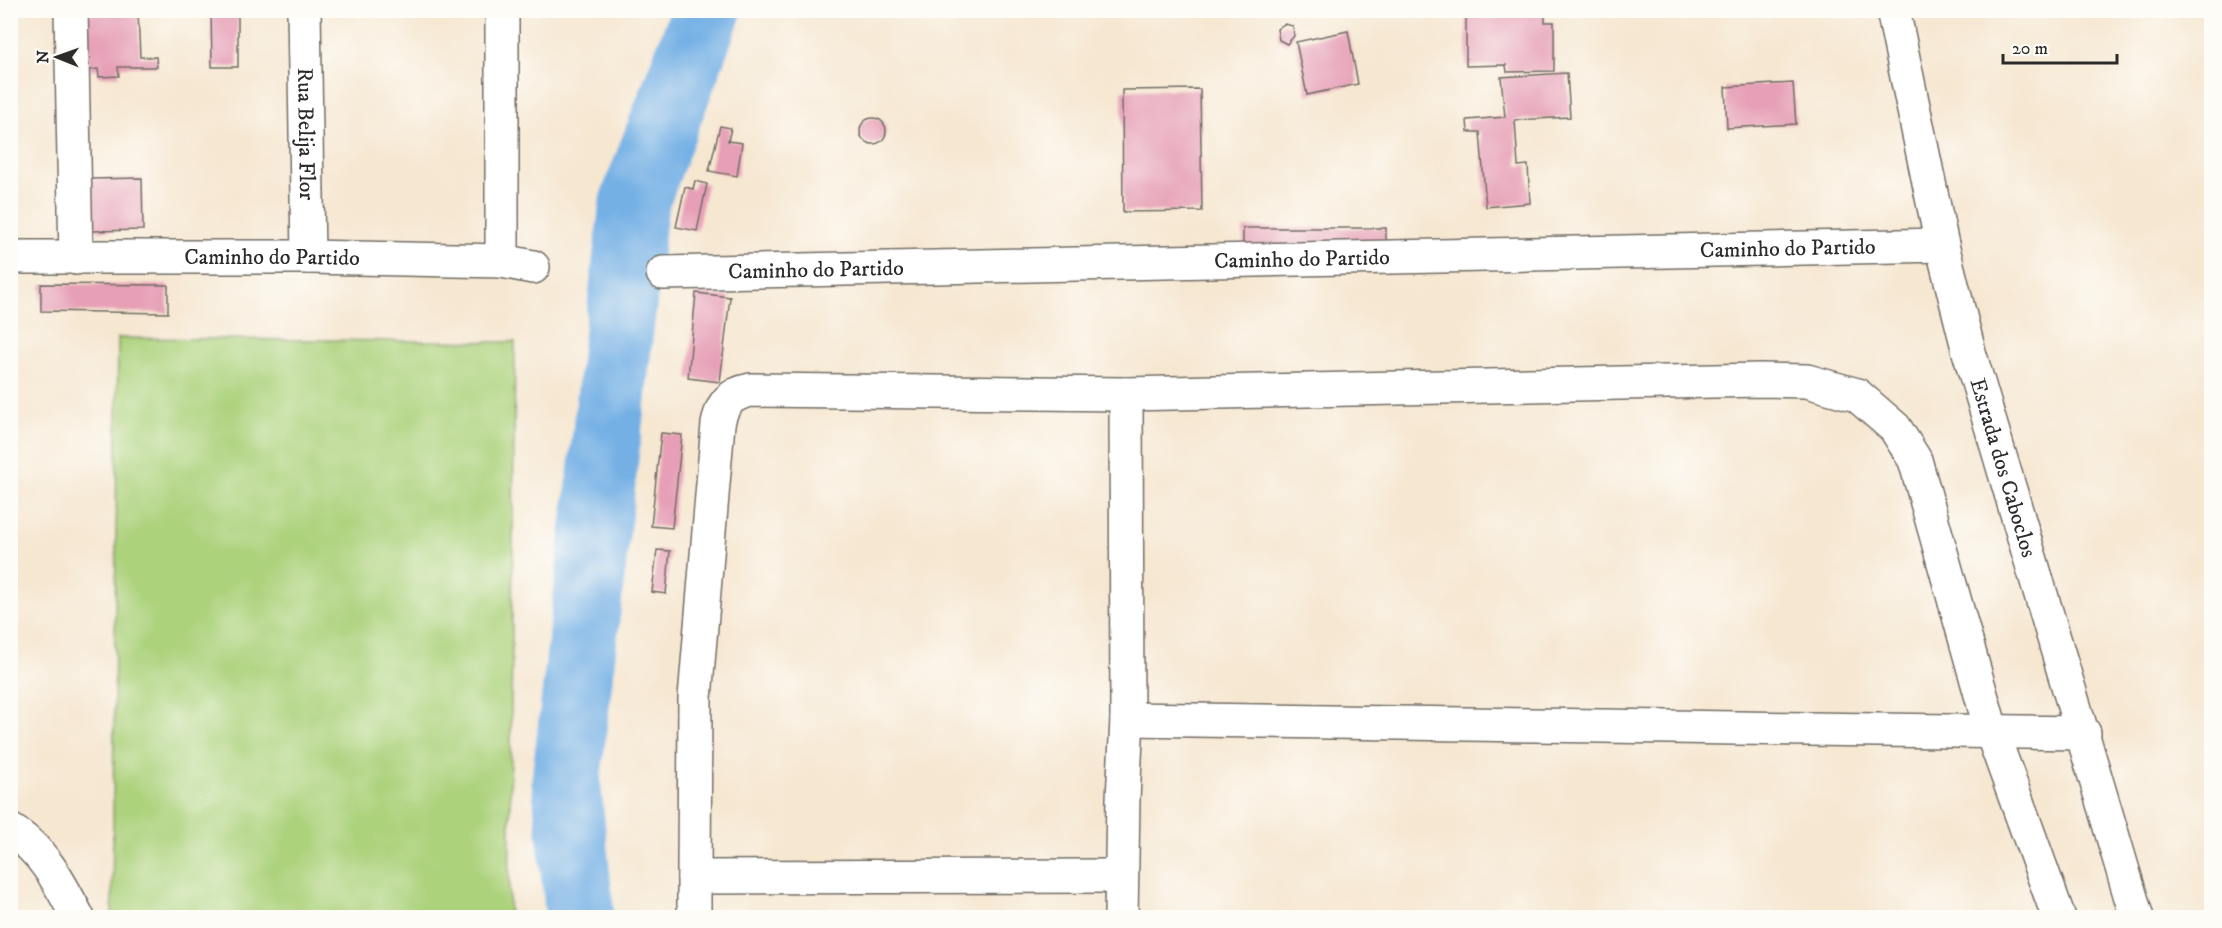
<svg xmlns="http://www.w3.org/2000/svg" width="2222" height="928" font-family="'IM FELL DW Pica',serif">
<rect width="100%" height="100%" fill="#fdfcf7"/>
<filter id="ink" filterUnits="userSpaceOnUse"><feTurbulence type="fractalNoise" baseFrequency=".0167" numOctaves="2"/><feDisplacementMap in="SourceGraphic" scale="12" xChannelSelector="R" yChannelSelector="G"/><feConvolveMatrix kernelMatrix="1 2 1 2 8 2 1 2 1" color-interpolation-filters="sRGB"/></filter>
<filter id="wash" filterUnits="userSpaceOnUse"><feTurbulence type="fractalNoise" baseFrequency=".008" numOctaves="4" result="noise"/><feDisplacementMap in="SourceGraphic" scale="24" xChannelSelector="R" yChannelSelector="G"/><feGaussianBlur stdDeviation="1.35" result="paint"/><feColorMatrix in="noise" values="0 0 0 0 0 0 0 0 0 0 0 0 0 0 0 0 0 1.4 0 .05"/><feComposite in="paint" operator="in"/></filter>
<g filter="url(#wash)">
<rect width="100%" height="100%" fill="#f6e7d1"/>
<path fill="#acd27c" stroke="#6c7e54" stroke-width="1.5" d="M118,338L515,342L509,917H112Z"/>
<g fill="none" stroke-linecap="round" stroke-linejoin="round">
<path stroke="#74b0e5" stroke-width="69" d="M580,918L566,781L634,203L707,10"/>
</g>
<g id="blocks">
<g fill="#e69fb6">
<path d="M211,10H238V67H212Z"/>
<path d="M1160,10H1199L1200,12L1161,15Z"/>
<path d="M1466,10H1496V12L1545,10V22H1554V71L1507,72L1506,65L1466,66Z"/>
<path d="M138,12L140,57H156L157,67H118L119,76L99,77L98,69L89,70L86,14Z"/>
<path d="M1284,24L1293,26L1294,36L1287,44L1279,40L1277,29Z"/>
<path d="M1348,31L1358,84L1307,95L1296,42Z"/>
<path d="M1567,73L1570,117L1515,120L1518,166L1528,165L1530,203L1486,207L1480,132H1468L1467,120L1505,117L1501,77Z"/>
<path d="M1793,83L1796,124L1727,128L1725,87Z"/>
<path d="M1200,89L1202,211L1123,212L1122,90Z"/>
<circle cx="873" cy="131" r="13"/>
<path d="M720,126L731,128L728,141L742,143L737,176L709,171Z"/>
<path d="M142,178L143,230L91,231L90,179Z"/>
<path d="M695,181L707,184L697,231L676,227L685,187L693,189Z"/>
<rect x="1243" y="228" width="143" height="20"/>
<path d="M41,284L168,285V313L41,311Z"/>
<path d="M696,293L730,297L720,382L688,378Z"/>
<path d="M661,433L682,435L672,528L651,526Z"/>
<path d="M657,550L670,551L666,594L652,592Z"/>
</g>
</g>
</g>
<g filter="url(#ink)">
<use href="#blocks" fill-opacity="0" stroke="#726d65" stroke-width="1.5"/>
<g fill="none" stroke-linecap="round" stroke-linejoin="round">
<g stroke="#726d65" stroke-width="36">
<g id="street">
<path d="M71,10L76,258"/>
<path id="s1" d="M304,10L308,257"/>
<path d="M502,10V261"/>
<path id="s2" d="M10,257H308L502,261L533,267"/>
<path id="s3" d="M663,273L1942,245"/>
<path d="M1127,719L2084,733"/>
<path d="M10,830C43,849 61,885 78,918"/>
<path d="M694,877L695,698L718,424C722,403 730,394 751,390L1126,394L1760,380L1807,381L1857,395L1895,428L1915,460L1991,730L2059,918"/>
<path d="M694,918V877L1121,876"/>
<path d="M1121,918L1123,799L1127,719L1126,394"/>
</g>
</g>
<g stroke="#726d65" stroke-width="36">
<g id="secondary">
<path id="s4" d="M1893,10L1942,245L1969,352L2137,918"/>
</g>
</g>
<use href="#street" stroke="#fff" stroke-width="33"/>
<use href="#secondary" stroke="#fff" stroke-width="33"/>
</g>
</g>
<g text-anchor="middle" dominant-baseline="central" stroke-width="6" stroke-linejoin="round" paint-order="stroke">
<g font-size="22" fill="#2b2b2b" stroke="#fdfcf7">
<text stroke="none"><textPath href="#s1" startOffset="124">Rua Belija Flor</textPath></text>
<text stroke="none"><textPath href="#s3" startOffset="1125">Caminho do Partido</textPath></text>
<text stroke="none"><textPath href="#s2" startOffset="262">Caminho do Partido</textPath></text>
<text stroke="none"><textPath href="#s3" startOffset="639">Caminho do Partido</textPath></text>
<text stroke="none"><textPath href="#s3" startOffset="153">Caminho do Partido</textPath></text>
<text stroke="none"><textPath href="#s4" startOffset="471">Estrada dos Caboclos</textPath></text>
</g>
</g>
<rect width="2222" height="928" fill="none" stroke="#fdfcf7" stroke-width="36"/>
<g transform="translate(57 57) rotate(271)" stroke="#fdfcf7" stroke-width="4.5" paint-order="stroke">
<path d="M0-4.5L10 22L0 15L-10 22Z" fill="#2b2b2b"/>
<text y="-9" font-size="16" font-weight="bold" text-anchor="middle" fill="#2b2b2b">N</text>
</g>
<path d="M2003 54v9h114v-9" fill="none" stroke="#2b2b2b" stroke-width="3"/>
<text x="2012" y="54" font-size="18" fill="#2b2b2b" stroke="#fdfcf7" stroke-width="4.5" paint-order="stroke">20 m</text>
</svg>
